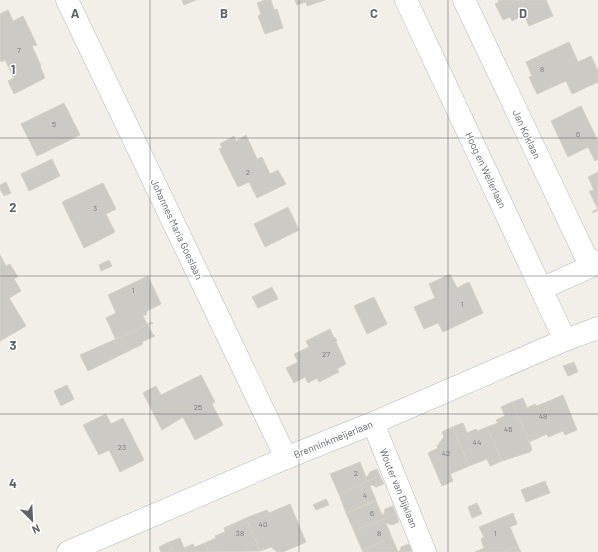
<svg xmlns="http://www.w3.org/2000/svg" width="598" height="552" font-family="Barlow,sans-serif">
<rect width="100%" height="100%" fill="#f1efe8"/>
<g fill="#cccac5" stroke="#d6d1c6">
<path d="M182,0H196L184,5Z"/>
<path d="M265,0H271L274,10L277,9L283,28L265,34L258,16L261,14L257,3Z"/>
<path d="M295,0H325L307,6L306,2L297,5Z"/>
<path d="M498,0H546L553,16L529,26L524,15L512,21L510,17L503,20L495,4L499,2Z"/>
<path d="M8,10L13,21L23,16L37,45L32,46L41,66H40L45,78L14,94L8,81L14,78L5,60L1,62L0,60V14Z"/>
<path d="M569,42L578,62L591,56L598,71V82L572,94L566,81L537,94L529,77L532,76L526,62Z"/>
<path d="M64,103L80,135L37,156L21,124Z"/>
<path d="M581,106L598,141V159L595,161L588,147L568,157L551,121Z"/>
<path d="M246,135L257,159L262,157L270,174L278,170L286,184L257,198L249,182L238,187L219,149L222,148L220,144L234,136L236,141Z"/>
<path d="M52,159L60,176L29,191L21,174Z"/>
<path d="M598,172V210L593,213V211L598,209L589,191L594,190L588,177Z"/>
<path d="M6,182L11,193L4,196L0,189V185Z"/>
<path d="M103,183L116,209L106,214L115,232L84,248L62,202Z"/>
<path d="M288,207L299,230L265,247L254,224Z"/>
<path d="M0,255L6,266L10,264L18,277L14,279L21,291L9,298L26,326L0,341Z"/>
<path d="M109,260L112,266L101,271L99,265Z"/>
<path d="M450,274L457,288L469,282L483,313L443,332L438,323L424,329L414,307L435,298L429,284Z"/>
<path d="M148,276L161,304L147,311L146,315L143,316L147,324L152,322L153,323L116,340L106,318L116,313L108,295Z"/>
<path d="M272,287L278,299L258,308L252,297Z"/>
<path d="M374,297L387,324L367,334L354,306Z"/>
<path d="M148,325L153,335H154L155,336L142,342L143,344L88,371L80,355Z"/>
<path d="M330,329L334,338L335,337L337,341L336,342L346,364L337,369L339,372L319,382L317,378L308,383L305,377L294,383L286,368L298,362L294,354L309,347L306,341Z"/>
<path d="M574,362L578,372L568,376L563,366Z"/>
<path d="M201,375L215,402L212,404L223,425L195,440L183,417L162,430L143,393L156,386L161,395Z"/>
<path d="M67,385L74,399L61,406L54,391Z"/>
<path d="M563,395L577,430L565,435L563,431L548,437L547,434L529,442L512,402L523,398L527,408L535,404L537,406Z"/>
<path d="M512,402L532,449L530,452L502,461L487,427L498,423L496,420L505,416L501,407Z"/>
<path d="M106,414L111,424L123,418L144,460L120,472L109,450L99,455L83,425Z"/>
<path d="M463,423L467,433L476,429L477,431L487,427L502,461L490,466L487,459L469,466L452,427Z"/>
<path d="M452,427L469,466L450,474L453,481L442,486L428,453L438,448L437,445L440,444L439,443L444,437L442,432Z"/>
<path d="M360,462L366,477L368,476L370,472L377,469L380,476L339,494L330,474Z"/>
<path d="M380,476L384,484L376,487L372,485L370,486L376,500L346,513L339,494Z"/>
<path d="M545,481L550,493L526,502L521,490Z"/>
<path d="M326,499L329,505L316,510L313,505Z"/>
<path d="M376,501L382,515L384,514L385,509L393,506L396,514L354,531L346,513Z"/>
<path d="M477,503L482,514L472,518L468,507Z"/>
<path d="M290,504L306,542L283,552H277L271,547L260,551L246,518L267,510L269,513Z"/>
<path d="M513,513L517,524L510,527L518,546L503,552H475L484,548L481,539L484,537L479,527Z"/>
<path d="M396,514L399,522L392,525L387,523H386L392,538L362,550L354,531Z"/>
<path d="M246,518L260,551L209,552L205,543L216,538L215,536L225,532L224,528Z"/>
<path d="M180,538L184,548L193,544L195,547L205,543L209,552H173L169,542Z"/>
<path d="M392,538L398,552L400,551L401,547L409,544L412,551L410,552H363L362,550Z"/>
<path d="M169,542L173,552H161L159,547Z"/>
<path d="M518,546L521,552H503Z"/>
</g>
<g fill="none" stroke-linecap="round" stroke-linejoin="round">
<g stroke="#b5b8bc" stroke-width="23">
<g id="minor">
<path d="M67,0L286,458"/>
<path d="M406,0L565,340"/>
<path d="M464,0L585,255L596,264L598,263"/>
<path d="M541,289L596,264"/>
<path d="M373,423L425,552"/>
<path d="M68,552L286,458L373,423L565,340L598,328"/>
</g>
</g>
<use href="#minor" stroke="#fff" stroke-width="22"/>
</g>
<path fill="none" stroke="#5f6368" stroke-width="1" stroke-opacity="0.55" d="M150,0V552M299,0V552M448,0V552M0,138H598M0,276H598M0,414H598"/>
<g text-anchor="middle" dominant-baseline="central" stroke-width="3" stroke-linejoin="round" paint-order="stroke">
<g font-size="8" fill="#7a7d7f">
<text x="19" y="50">7</text>
<text x="542" y="69">8</text>
<text x="54" y="124">5</text>
<text x="578" y="134">6</text>
<text x="248" y="172">2</text>
<text x="95" y="208">3</text>
<text x="133" y="290">1</text>
<text x="462" y="304">1</text>
<text x="326" y="354">27</text>
<text x="198" y="407">25</text>
<text x="543" y="416">48</text>
<text x="508" y="429">46</text>
<text x="477" y="442">44</text>
<text x="122" y="447">23</text>
<text x="446" y="453">42</text>
<text x="356" y="473">2</text>
<text x="365" y="495">4</text>
<text x="372" y="513">6</text>
<text x="263" y="524">40</text>
<text x="240" y="533">38</text>
<text x="379" y="533">8</text>
<text x="495" y="533">1</text>
</g>
<g font-size="10" fill="#5f6368" stroke="#fff">
<text transform="translate(527 134) rotate(65)">Jan Koklaan</text>
<text transform="translate(486 170) rotate(65)">Hoog en Wellerlaan</text>
<text transform="translate(177 229) rotate(65)">Johannes Maria Goeslaan</text>
<text transform="translate(333 439) rotate(-22)">Brenninkmeijerlaan</text>
<text transform="translate(399 488) rotate(68)">Wouter van Dijklaan</text>
</g>
</g>
<g font-size="13" text-anchor="middle" font-weight="bold" fill="#5f6368" stroke="#fff" stroke-width="3" stroke-linejoin="round" paint-order="stroke">
<text x="75" y="18">A</text>
<text x="224" y="18">B</text>
<text x="374" y="18">C</text>
<text x="523" y="18">D</text>
<text x="13" y="74">1</text>
<text x="13" y="212">2</text>
<text x="13" y="350">3</text>
<text x="13" y="488">4</text>
</g>
<g transform="translate(32 520) rotate(156)" stroke="#ffffff" stroke-width="3" paint-order="stroke">
<path d="M0-3L7 15L0 10L-7 15Z" fill="#5f6368"/>
<text y="-6" font-size="11" font-weight="bold" text-anchor="middle" fill="#5f6368">N</text>
</g>
</svg>
